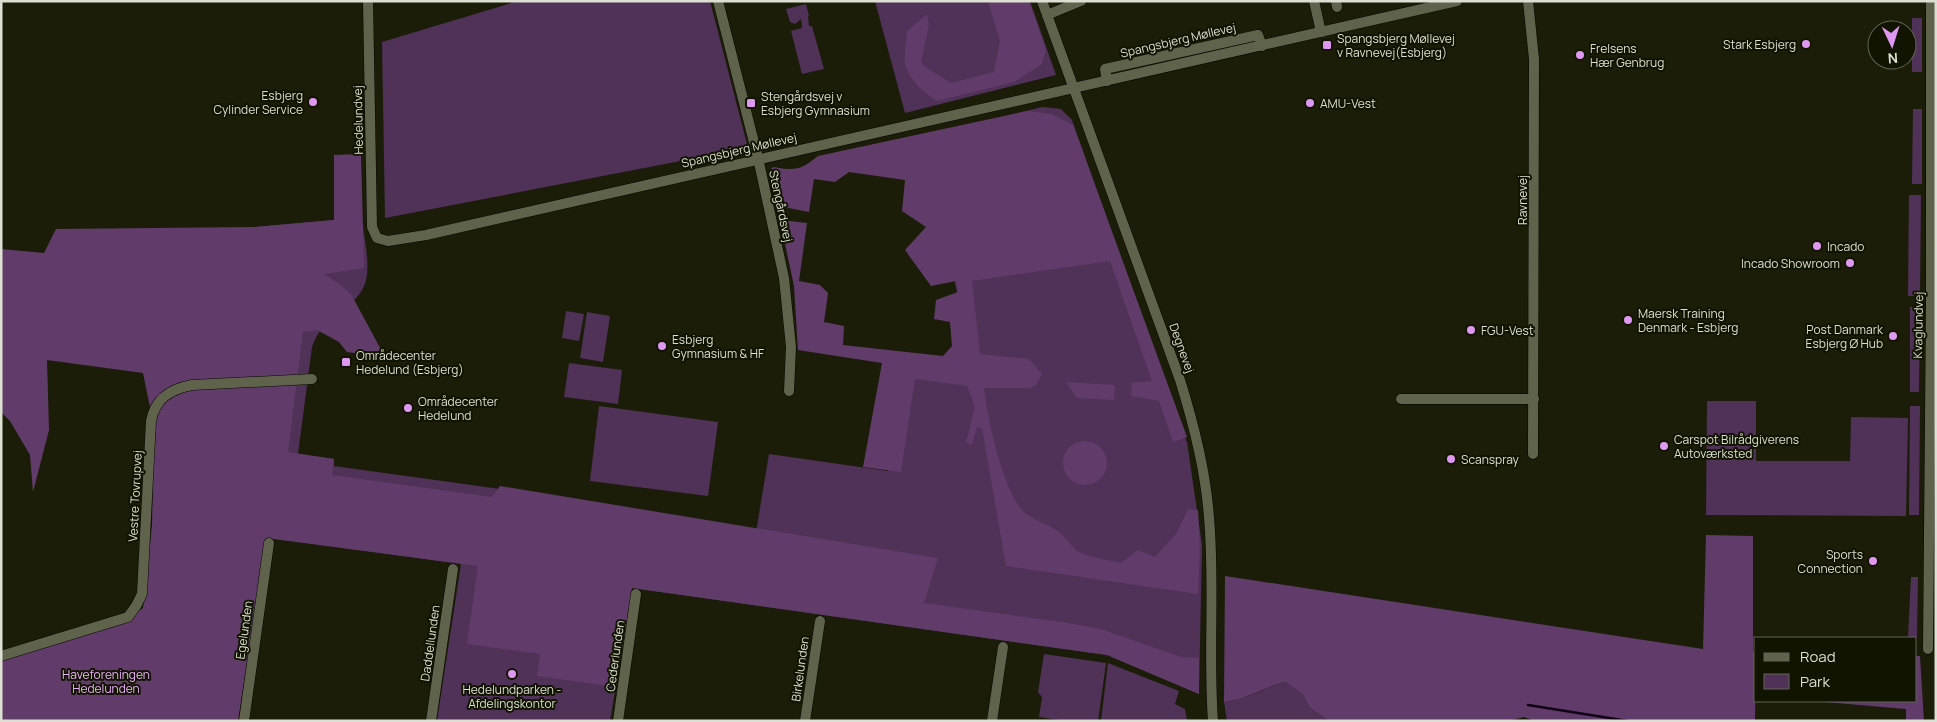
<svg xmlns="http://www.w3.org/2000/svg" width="1937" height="722" font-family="Manrope,sans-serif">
<rect width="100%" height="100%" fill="#1b1d09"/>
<g fill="#503158">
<path d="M518,1H710L748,148L385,218L382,42Z"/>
<path d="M875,1H1030L1056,75L905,113Z"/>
<path d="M806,4L809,16H808L809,26H812L824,69L802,74L791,31L802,28L801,19L795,24L790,22L786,9Z"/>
<rect x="1912" y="18" width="10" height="54"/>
<path d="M1042,107L1061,109L1072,120L1187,442L1202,545L1199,694L1107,655L632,588L610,721H437L461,564L265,537L255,227L334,220L363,224C364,241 369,256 367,274C365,298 345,306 329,321C320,328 316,337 312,347L298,454L334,459V466L493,488L756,532L769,454L888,471L903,366L974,376L925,136Z"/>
<path d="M1913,109H1922V184H1912Z"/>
<path d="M1909,195H1921L1920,296H1908Z"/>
<path d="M1910,307H1920L1919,392H1910Z"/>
<path d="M566,311L584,314L579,341L562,338Z"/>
<path d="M587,312L610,316L603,362L580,358Z"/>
<path d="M569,363L622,370L618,404L564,397Z"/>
<path d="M1707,401H1756V461H1850L1851,417L1908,418L1906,516L1706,515Z"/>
<path d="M599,406L718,422L708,496L590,481Z"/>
<path d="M1910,406H1920L1919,515H1909Z"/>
<path d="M1911,577H1918L1917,637H1908Z"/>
<path d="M1044,654L1106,663L1098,721H1066L1039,717L1042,697L1038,692Z"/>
<path d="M1108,663L1179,691L1175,704L1185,709L1187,721H1101Z"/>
<path d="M1286,682L1303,695L1310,708L1329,721H1227L1224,702C1246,700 1265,687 1286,682Z"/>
</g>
<g fill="#613c6b">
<path d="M988,1H1029L1046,50L1042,64L1014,82L937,101C924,93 908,79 905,63C904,53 906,41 907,31L927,14L929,25L921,62L925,67L951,83L994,72L1000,41Z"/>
<path d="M1027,111L1051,114L1073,125L1187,437L1173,442L1159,401L1131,396L1132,383L1152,381L1110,261L972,281L980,354L1029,359L1042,374L1036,385L1029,388H984C987,417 1003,492 1024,512C1035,521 1047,524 1058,531C1065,536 1070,545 1076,550C1084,557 1110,560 1121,563L1138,550L1155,557L1176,534L1188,509L1198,510L1200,548L1198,594L1006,566L982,428L977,427L972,445L966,442L975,407L967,386L915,379L901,472L863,467L882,363L798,350L794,286L780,220L807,223L799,281L820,285L828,293L824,322L844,326L843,345L943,356L952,346L950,322L934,319L936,300L958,292L956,281L931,286L905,250L926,227L902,211L905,180L849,172L835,182L814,179L809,212L779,206L769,171L773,167C795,171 801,170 818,156Z"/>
<path d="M361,154L364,268L324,274L338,283L351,294L385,357L347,352L339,342L317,330L303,332L288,452L334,459L332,475L492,497L500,486L938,558L924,603L1068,623L1101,629L1181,657L1199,658V694L1107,655L632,588L616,687L537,676L540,654L467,644L478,566L266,538L238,721H1V659L127,619L143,608L152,526L154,427L143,373L47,360L49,430L33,492L30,455L10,421L1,412V249L44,253L56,229L255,227L334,220V155Z"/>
<path d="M1066,382L1115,385L1114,400L1077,398Z"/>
<circle cx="1085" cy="463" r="22"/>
<path d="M1706,535L1753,536V652H1756L1755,721H1535L1524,717L1508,721H1329L1310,708L1303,695L1286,682C1264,687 1246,700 1224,702L1225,576L1703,649Z"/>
<path d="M1916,656H1920L1924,721H1906V709L1814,701H1916Z"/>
</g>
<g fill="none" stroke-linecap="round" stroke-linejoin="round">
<path stroke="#0f0015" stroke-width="2.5" d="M1528,705L1628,721"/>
<g stroke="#060700" stroke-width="11">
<g id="minor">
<path d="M368,1L372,227L377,238L388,241L426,235L1457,1"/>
<path d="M718,1L758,158L784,278L791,347L789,391"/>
<path d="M1042,1L1180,380C1194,425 1206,471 1209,518C1215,585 1208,653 1213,721"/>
<path d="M1314,1L1321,32"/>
<path d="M1336,1L1337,7"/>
<path d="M1528,1L1534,59L1533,454"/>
<path d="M1047,15L1081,1"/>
<path d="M1107,81L1105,69L1258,35L1262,46"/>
<path d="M1401,399H1534"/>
<path d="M1928,649L1931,303V1"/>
<path d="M1,656L128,617L136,606L142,594L151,421C155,399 170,389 192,385L312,379"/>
<path d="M244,721L269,543"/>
<path d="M431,721L453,569"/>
<path d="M618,721L636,594"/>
<path d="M805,721L820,621"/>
<path d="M992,721L1003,647"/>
</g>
</g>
<use href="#minor" stroke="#60634c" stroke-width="10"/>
</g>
<g fill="#df98f2" stroke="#121402" stroke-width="2">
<circle cx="1806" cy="44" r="5"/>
<rect x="1322" y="40" width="10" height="10" rx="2.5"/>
<circle cx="1580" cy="55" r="5"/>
<circle cx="313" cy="102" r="5"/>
<rect x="746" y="98" width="10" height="10" rx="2.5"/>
<circle cx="1310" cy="103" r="5"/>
<circle cx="1817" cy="246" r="5"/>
<circle cx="1850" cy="263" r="5"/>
<circle cx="1628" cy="320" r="5"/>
<circle cx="1471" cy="330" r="5"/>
<circle cx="1893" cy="336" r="5"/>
<circle cx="662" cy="346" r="5"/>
<rect x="341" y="357" width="10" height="10" rx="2.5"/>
<circle cx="408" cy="408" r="5"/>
<circle cx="1664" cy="446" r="5"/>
<circle cx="1451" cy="459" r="5"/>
<circle cx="1873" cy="561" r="5"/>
<circle cx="512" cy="674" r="5"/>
</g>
<g text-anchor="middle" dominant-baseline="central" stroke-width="4" stroke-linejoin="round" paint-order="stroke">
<g font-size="12" fill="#dcdfd2" stroke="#121402" text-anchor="start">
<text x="1337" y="38">Spangsbjerg Møllevej<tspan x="1337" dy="14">v Ravnevej(Esbjerg)</tspan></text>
<text x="1796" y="44" text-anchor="end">Stark Esbjerg</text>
<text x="1590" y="48">Frelsens<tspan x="1590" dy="14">Hær Genbrug</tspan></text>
<text x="303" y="95" text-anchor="end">Esbjerg<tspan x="303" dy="14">Cylinder Service</tspan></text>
<text x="761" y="96">Stengårdsvej v<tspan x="761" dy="14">Esbjerg Gymnasium</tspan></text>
<text x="1320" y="103">AMU-Vest</text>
<text x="1827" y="246">Incado</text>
<text x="1840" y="263" text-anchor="end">Incado Showroom</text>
<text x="1638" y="313">Maersk Training<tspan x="1638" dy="14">Denmark - Esbjerg</tspan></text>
<text x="1883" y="329" text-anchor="end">Post Danmark<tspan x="1883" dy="14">Esbjerg Ø Hub</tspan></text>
<text x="1481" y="330">FGU-Vest</text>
<text x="672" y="339">Esbjerg<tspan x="672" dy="14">Gymnasium &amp; HF</tspan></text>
<text x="356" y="355">Områdecenter<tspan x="356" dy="14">Hedelund (Esbjerg)</tspan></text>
<text x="418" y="401">Områdecenter<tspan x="418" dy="14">Hedelund</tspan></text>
<text x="1674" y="439">Carspot Bilrådgiverens<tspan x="1674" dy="14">Autoværksted</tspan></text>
<text x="1461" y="459">Scanspray</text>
<text x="1863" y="554" text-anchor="end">Sports<tspan x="1863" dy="14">Connection</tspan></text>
<text x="512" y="689" text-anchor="middle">Hedelundparken -<tspan x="512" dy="14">Afdelingskontor</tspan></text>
</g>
<g font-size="12" fill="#dcdfd2" stroke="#121402">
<text transform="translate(1178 40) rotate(-13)">Spangsbjerg Møllevej</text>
<text transform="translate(358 120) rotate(-91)">Hedelundvej</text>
<text transform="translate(739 150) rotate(-13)">Spangsbjerg Møllevej</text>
<text transform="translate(1522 200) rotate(-90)">Ravnevej</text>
<text transform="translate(781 206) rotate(78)">Stengårdsvej</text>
<text transform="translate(1918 325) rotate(-89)">Kvaglundvej</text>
<text transform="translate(1182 348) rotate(70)">Degnevej</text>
<text transform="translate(135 496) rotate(-87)">Vestre Tovrupvej</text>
<text transform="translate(244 630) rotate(-82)">Egelunden</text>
<text transform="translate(430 643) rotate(-82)">Daddellunden</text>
<text transform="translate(615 656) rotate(-82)">Cederlunden</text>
<text transform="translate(800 669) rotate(-82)">Birkelunden</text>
</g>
<g font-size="12" fill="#eab0fa" stroke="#121402">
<text x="106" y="674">Haveforeningen<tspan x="106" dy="14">Hedelunden</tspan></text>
</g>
</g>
<rect width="1937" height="722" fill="none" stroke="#dcdfd2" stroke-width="5"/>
<rect x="1754" y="637" width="162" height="65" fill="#121402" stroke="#636555"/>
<rect x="1764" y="653" width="25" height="8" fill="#60634c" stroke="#636555"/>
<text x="1800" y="662" font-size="15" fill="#dcdfd2">Road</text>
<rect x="1764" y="674" width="25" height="15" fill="#503158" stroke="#636555"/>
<text x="1800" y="687" font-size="15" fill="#dcdfd2">Park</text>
<g transform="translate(1892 45) rotate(176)"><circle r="24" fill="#121402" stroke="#636555"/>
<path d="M0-4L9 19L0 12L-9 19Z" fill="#df98f2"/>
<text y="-8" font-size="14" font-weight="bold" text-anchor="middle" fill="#dcdfd2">N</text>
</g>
</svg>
